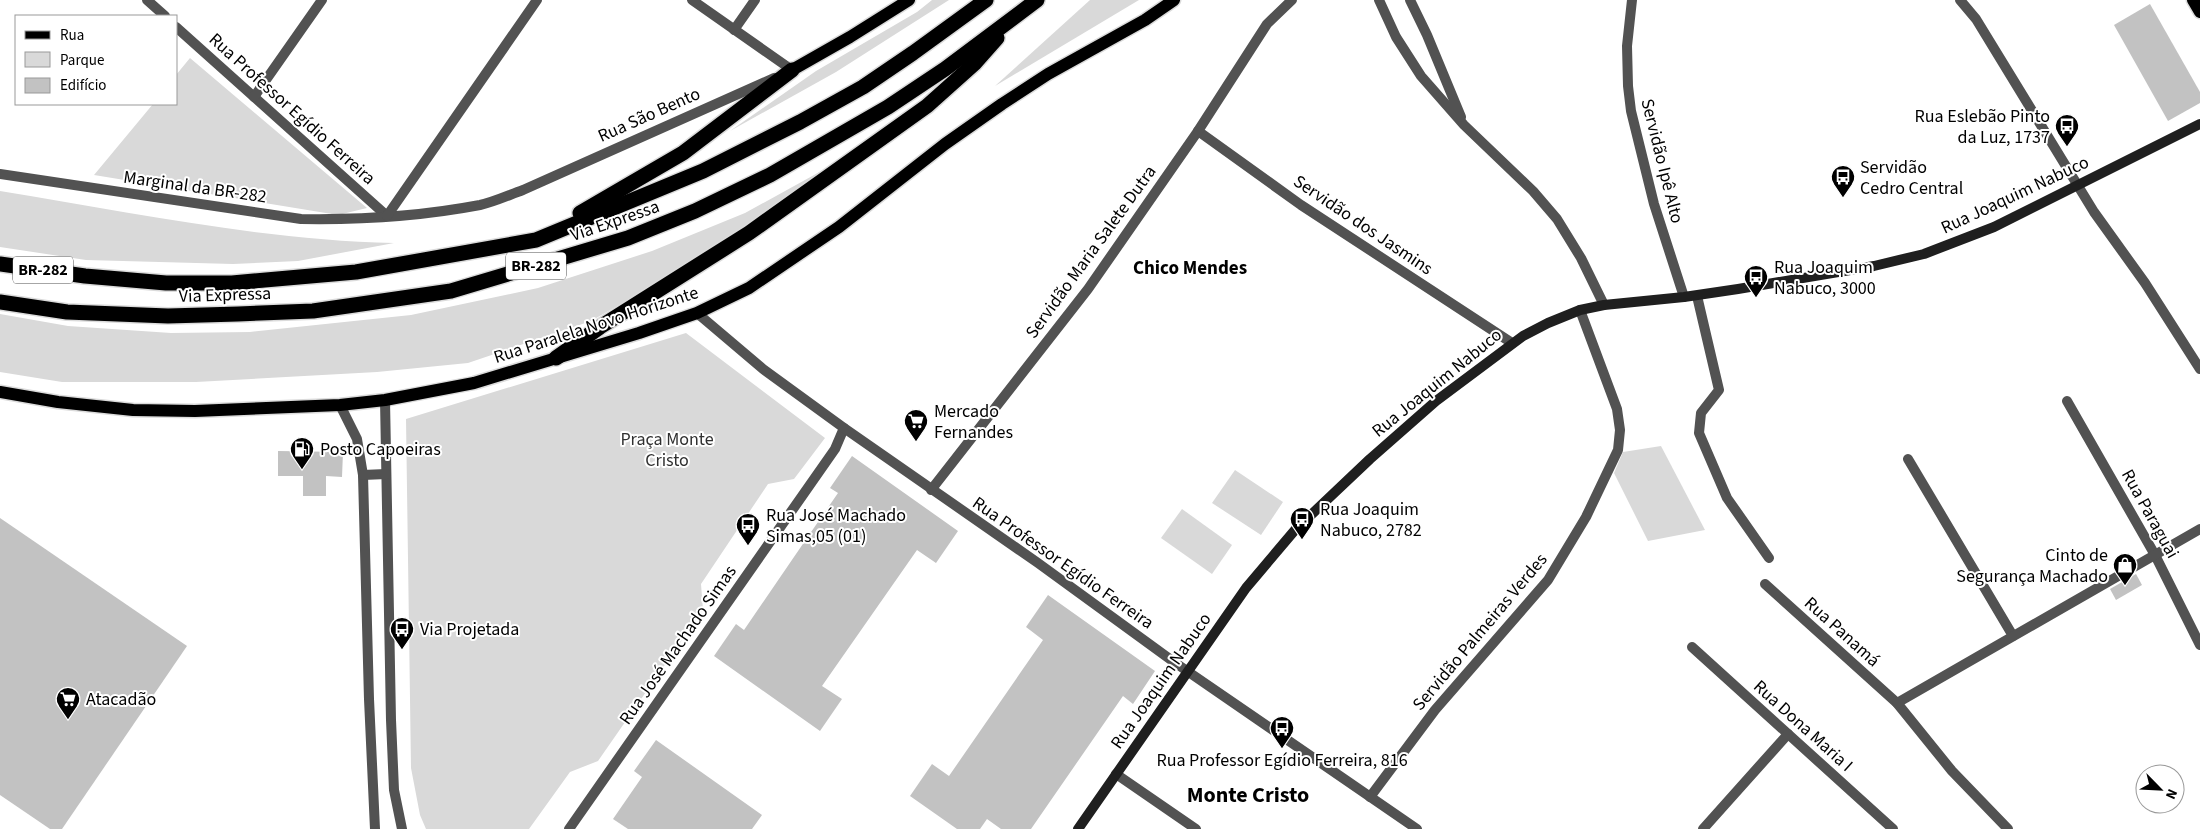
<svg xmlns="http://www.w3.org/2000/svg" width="2200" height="829" font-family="'Source Sans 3',sans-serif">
<rect width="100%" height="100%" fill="#fff"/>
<g fill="#d9d9d9">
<path d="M932,0H949L836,72L730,131L816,71L917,12Z"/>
<path d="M1090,0H1139L995,86Z"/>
<path d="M190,58L367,208L338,215L94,175L153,104H176V75Z"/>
<path d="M843,159L801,192L666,278L591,321L468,363L377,372L196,382H62L0,372V314L68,326L171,333L250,332L411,315L538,288L652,251L745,213Z"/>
<path d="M0,191C130,212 261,240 394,243L298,261L233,264L86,260L0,247Z"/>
<path d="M686,333L825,438L794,479L768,484L701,584L703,610L598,761L570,772L529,829H426L420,815L411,768L406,419Z"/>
<path d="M1661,446L1705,530L1648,541L1614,473L1623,452Z"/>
<path d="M1235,470L1283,502L1261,535L1212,503Z"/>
<path d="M1182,509L1232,545L1212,574L1161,538Z"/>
</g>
<g fill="#c2c2c2">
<path d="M2150,4L2200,92V103L2168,121L2114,25Z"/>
<path d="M278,451L343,452L342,477L326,476V496H303V476H278Z"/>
<path d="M852,456L958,531L936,563L917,550L822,686L842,699L820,731L714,656L736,624L744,630L809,535L838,493L830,488Z"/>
<path d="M0,518L187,646L62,829H50L0,795Z"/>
<path d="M2136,574L2142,585L2116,600L2110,589Z"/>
<path d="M1048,595L1155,671L1133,704L1123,696L1031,829H1001L987,819L980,829H957L910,796L932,764L949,776L1043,640L1026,627Z"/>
<path d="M656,740L762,815L752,829H628L613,819L642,777L634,771Z"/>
</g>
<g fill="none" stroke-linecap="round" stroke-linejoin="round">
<g stroke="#dbdbdb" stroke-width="15">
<g id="primary">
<path d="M2193,0L2200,12"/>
<path d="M792,70L850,37L909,0"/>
<path d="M0,392L58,402L133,410L195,411L340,405L385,400L474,383L639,333L697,313L749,288L839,227L945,144L1002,104L1048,74L1145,20L1174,0"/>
</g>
</g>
<g stroke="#dbdbdb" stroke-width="18">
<g id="motorway">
<path d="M580,213L683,153L792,70"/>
<path d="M0,264L85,276L166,283H232L356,272L536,240L703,171L800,122L863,87L913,53L986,0"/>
<path d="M0,302L67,312L168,316L238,314L313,311L451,291L628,238L695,211L770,175L888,107L945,69L1037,0"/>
<path d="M556,358L600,327L749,233L927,106L974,64L997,38"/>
</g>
</g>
<g stroke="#525252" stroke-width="10">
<path d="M147,0L165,16"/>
<path d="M692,0L792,70"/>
<path d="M1379,0L1396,37L1421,76L1464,125L1533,191L1557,219L1581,258L1604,305"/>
<path d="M1410,0L1427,35L1461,117"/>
<path d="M1632,0L1627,46L1628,86L1631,111L1654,204L1684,297"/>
<path d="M176,27L387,216"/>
<path d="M734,30L755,0"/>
<path d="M254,97L322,0"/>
<path d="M1198,131L1301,205L1512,343"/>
<path d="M0,174L301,219C360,220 422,216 480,205C494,202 509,195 523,190L774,78"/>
<path d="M387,216L537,0"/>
<path d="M1697,296L1719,390L1701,413L1699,433L1727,498L1769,558"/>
<path d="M385,400L391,720L394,790L402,829"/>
<path d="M2067,401L2155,555L2200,645"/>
<path d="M340,405L357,439L363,475L369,699L375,829"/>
<path d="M1908,459L2013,636"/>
<path d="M363,475L386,474"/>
<path d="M931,490L1088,289L1198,131L1267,24L1292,0"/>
<path d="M1765,584L1897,703L1952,771L2008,829"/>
<path d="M1692,647L1893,829"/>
<path d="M1897,703L2200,529"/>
<path d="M1116,774L1196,829"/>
<path d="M1370,797L1435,710L1548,580L1586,517L1618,450L1620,430L1617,409L1580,310"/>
<path d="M569,829L835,449L844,428"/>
<path d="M1703,829L1788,734"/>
</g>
<g stroke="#525252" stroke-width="10">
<path d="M1960,0L1976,19L2094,212L2145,283L2200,369"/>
<path d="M697,313L763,369L844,428L1038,563L1174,662L1417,829"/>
</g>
<path stroke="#1f1f1f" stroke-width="10" d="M1078,829L1246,588L1295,530L1370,459L1436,401L1523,336L1548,323L1580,310L1604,305L1684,297L1738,289L1874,266L1924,254L1994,227L2200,124"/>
<use href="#primary" stroke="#000" stroke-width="12"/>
<use href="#motorway" stroke="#000" stroke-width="15"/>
</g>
<defs>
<g id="bus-pin" transform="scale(1.25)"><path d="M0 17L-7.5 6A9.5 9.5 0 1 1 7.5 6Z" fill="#000" stroke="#fff"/><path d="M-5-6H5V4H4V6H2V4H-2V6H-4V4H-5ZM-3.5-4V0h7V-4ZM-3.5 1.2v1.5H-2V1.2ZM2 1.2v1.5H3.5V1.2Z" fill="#fff"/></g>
<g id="supermarket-pin" transform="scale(1.25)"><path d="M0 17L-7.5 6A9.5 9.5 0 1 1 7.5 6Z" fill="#000" stroke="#fff"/><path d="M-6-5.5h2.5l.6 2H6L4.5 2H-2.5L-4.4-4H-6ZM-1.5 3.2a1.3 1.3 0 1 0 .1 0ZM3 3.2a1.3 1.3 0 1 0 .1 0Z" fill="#fff"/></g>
<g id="fuel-pin" transform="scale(1.25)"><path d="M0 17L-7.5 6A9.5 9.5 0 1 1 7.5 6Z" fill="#000" stroke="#fff"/><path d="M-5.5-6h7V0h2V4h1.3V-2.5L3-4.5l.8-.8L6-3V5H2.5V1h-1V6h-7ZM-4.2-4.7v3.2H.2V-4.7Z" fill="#fff"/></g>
<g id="shop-pin" transform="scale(1.25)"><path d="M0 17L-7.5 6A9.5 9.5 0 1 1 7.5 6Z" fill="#000" stroke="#fff"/><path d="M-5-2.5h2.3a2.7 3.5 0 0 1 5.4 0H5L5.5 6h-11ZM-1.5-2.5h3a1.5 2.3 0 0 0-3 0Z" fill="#fff"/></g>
</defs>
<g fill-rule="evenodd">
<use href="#bus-pin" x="2067" y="126"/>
<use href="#bus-pin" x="1843" y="177"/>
<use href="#bus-pin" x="1756" y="277"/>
<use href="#supermarket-pin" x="916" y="421"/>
<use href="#fuel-pin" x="302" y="449"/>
<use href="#bus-pin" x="1302" y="519"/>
<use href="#bus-pin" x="748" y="525"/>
<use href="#shop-pin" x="2125" y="565"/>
<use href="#bus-pin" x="402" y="629"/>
<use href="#supermarket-pin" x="68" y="699"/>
<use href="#bus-pin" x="1282" y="728"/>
</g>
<g text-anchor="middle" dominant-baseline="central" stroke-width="4" stroke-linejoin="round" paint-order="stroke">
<g fill="#fff" stroke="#4c4c4c" stroke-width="1">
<rect x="506" y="252.5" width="60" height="27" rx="4"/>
<rect x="13" y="256.5" width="60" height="27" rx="4"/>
</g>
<g font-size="16" font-weight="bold" fill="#000">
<text x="536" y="266">BR-282</text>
<text x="43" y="270">BR-282</text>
</g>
<g font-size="18" fill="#000" stroke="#fff">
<text transform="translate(292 109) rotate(42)">Rua Professor Egídio Ferreira</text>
<text transform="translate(649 115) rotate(-24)">Rua São Bento</text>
<text transform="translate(1662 161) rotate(76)">Servidão Ipê Alto</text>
<text transform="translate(195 187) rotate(8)">Marginal da BR-282</text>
<text transform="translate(2015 195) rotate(-25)">Rua Joaquim Nabuco</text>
<text transform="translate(615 221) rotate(-19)">Via Expressa</text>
<text transform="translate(1363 225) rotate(34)">Servidão dos Jasmins</text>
<text transform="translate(1091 252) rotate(-54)">Servidão Maria Salete Dutra</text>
<text transform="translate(225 295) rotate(-2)">Via Expressa</text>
<text transform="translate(596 325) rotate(-18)">Rua Paralela Novo Horizonte</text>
<text transform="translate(1437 383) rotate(-39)">Rua Joaquim Nabuco</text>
<text transform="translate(2150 514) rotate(61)">Rua Paraguai</text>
<text transform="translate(1063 563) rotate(35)">Rua Professor Egídio Ferreira</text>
<text transform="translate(1480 632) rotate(-50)">Servidão Palmeiras Verdes</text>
<text transform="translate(1842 632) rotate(42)">Rua Panamá</text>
<text transform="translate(678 645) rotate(-55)">Rua José Machado Simas</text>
<text transform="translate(1161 681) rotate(-55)">Rua Joaquim Nabuco</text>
<text transform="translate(1803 726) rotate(42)">Rua Dona Maria I</text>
</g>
<g font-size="18" fill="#000" stroke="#fff" text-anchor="start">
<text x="2050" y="116" text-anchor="end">Rua Eslebão Pinto<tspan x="2050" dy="21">da Luz, 1737</tspan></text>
<text x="1860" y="167">Servidão<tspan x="1860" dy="21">Cedro Central</tspan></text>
<text x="1774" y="267">Rua Joaquim<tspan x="1774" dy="21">Nabuco, 3000</tspan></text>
<text x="934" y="411">Mercado<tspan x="934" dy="21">Fernandes</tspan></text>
<text x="320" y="449">Posto Capoeiras</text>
<text x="1320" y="509">Rua Joaquim<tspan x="1320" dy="21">Nabuco, 2782</tspan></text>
<text x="766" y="515">Rua José Machado<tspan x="766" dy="21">Simas,05 (01)</tspan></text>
<text x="2108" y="555" text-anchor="end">Cinto de<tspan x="2108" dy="21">Segurança Machado</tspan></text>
<text x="420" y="629">Via Projetada</text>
<text x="86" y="699">Atacadão</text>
<text x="1282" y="760" text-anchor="middle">Rua Professor Egídio Ferreira, 816</text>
</g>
<g font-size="18" fill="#303030" stroke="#fff">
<text x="667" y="439">Praça Monte<tspan x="667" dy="21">Cristo</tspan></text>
</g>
<g font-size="19" font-weight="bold" fill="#000" stroke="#fff">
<text x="1190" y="268">Chico Mendes</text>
</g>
<g font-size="22" font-weight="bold" fill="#000" stroke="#fff">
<text x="1248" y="795">Monte Cristo</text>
</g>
</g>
<rect x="15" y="15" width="162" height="90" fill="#ffffff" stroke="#999999"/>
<rect x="25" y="31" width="25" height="8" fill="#000000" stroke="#999999"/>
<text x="60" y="40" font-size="15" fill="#000000">Rua</text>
<rect x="25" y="52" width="25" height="15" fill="#d9d9d9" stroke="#999999"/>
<text x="60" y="65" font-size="15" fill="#000000">Parque</text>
<rect x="25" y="78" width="25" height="15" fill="#c2c2c2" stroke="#999999"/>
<text x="60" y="90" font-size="15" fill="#000000">Edifício</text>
<g transform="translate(2160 789) rotate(114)"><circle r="24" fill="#ffffff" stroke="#999999"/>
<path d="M0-4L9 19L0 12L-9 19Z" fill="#000000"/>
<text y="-8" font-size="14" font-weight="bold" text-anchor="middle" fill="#000000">N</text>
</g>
</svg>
